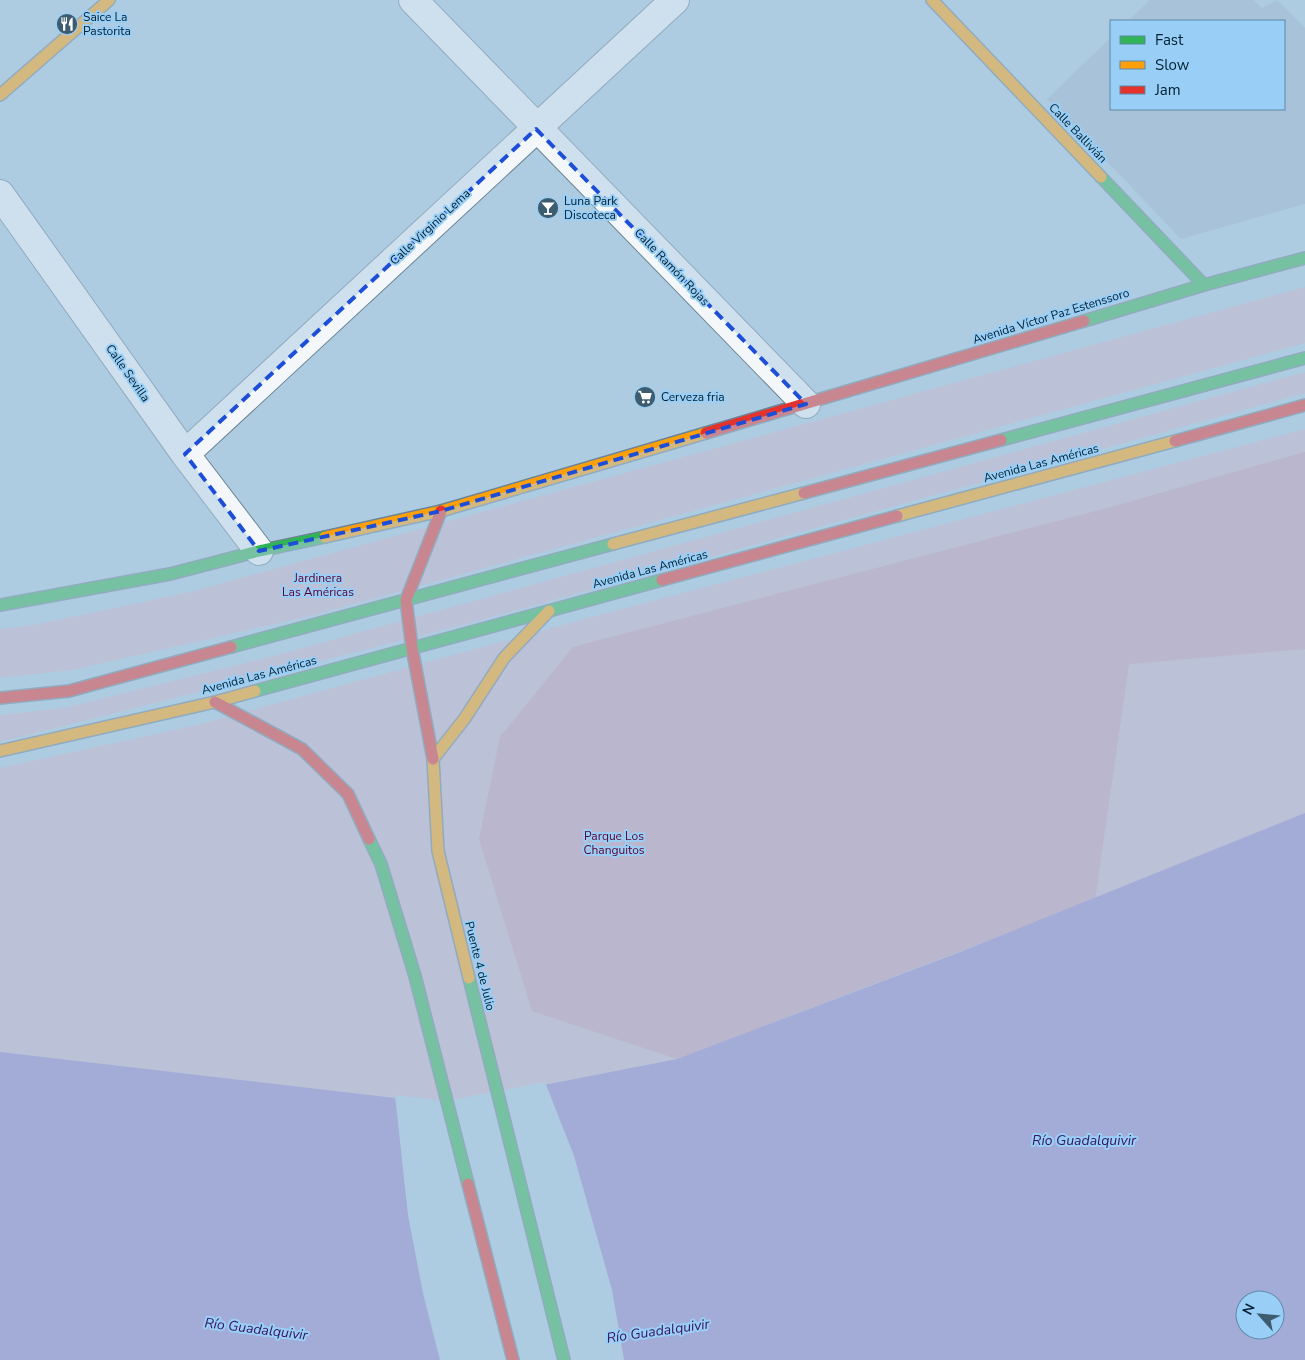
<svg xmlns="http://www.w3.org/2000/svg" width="1305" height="1360" viewBox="0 0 1305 1360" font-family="'Nunito Sans',sans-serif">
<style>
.green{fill:#cab3c7}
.forest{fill:#c59bb7}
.water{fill:#9486c8;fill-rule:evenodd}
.pier{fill:#aecce1}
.building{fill:#9fb6cf}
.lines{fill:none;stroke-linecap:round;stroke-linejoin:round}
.street-casing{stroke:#6c8494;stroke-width:30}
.fast-casing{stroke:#6c8494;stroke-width:14}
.slow-casing{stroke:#6c8494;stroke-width:14}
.jam-casing{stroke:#6c8494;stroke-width:14}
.street{stroke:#f3f7fa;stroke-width:28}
.fast{stroke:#30b455;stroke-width:11}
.slow{stroke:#ff9f0a;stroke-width:11}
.jam{stroke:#e5322d;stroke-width:11}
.marked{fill:none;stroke:#1d4ed8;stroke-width:4;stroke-dasharray:10 6;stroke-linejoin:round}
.labels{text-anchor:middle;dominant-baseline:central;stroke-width:4;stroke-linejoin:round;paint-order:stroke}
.poi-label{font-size:12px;fill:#021f31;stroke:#99cff6;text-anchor:start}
.street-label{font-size:12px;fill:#021f31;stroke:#99cff6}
.park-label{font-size:12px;fill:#5e002e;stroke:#99cff6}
.water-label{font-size:14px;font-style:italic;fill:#381260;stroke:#99cff6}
</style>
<rect width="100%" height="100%" fill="#aecce1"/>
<path class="green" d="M1305 287V343L306 617 72 670 0 678V629L34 625 190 592Z
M1305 372V393L466 624 0 742V715L64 708 281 654Z
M1305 429V814L1095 900 677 1059 446 1104 0 1052V768L197 725 588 618Z"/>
<path class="forest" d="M1305 452V649L1129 664 1095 900 677 1059 532 1011 479 839 500 737 573 647 1111 507Z"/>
<path class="water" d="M1305 813V1360H0V1052L446 1104 677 1059 960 952ZM1245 1300H1275V1330H1245Z"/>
<path class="pier" d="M545 1082 574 1156 612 1290 624 1360H440L423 1293 408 1215 395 1095 445 1101Z"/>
<path class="building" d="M1150 0H1254L1262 8 1277 0 1305 28V204L1181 239 1047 99 1111 37V109H1284V21H1128Z"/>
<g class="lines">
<g class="street-casing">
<path id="street" d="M413 0 806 404
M0 194 185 454 259 551
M185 454 675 0"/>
</g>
<g class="fast-casing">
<path id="fast" d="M1101 177 1204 285
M1084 321 1204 285 1305 258
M1001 440 1305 358
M0 605 170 574 259 551 325 537
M231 647 613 544
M255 691 662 580
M369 839 381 864 415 976 468 1184
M469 978 564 1360"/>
</g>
<g class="slow-casing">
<path id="slow" d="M932 0 1101 177
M0 95 109 0
M897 516 1175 441
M325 537 441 511 706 433
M613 544 804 493
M0 751 215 702 255 691
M469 978 438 851 433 759 465 718 504 658 549 611"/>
</g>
<g class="jam-casing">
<path id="jam" d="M706 433 1084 321
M1175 441 1305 405
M804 493 1001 440
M662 580 897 516
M0 698 69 691 231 647
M215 702 302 749 348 794 369 839
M433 759 412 648 406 600 441 511
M468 1184 513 1360"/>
</g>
<use href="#street" class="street"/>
<use href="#fast" class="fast"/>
<use href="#slow" class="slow"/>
<use href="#jam" class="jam"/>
</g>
<path d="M0 0H1305V1360H0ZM536 129 806 404 441 511 259 551 185 454Z" fill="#aecce1" fill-opacity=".55" fill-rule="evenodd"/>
<path class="marked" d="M536 129 806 404 441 511 259 551 185 454Z"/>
<defs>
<g id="restaurant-disc" transform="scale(1.125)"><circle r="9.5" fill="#3e5c6f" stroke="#99cff6"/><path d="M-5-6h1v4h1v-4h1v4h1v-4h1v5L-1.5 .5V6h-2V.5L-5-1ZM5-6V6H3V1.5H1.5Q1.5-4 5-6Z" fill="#fff"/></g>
<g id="bar-disc" transform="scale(1.125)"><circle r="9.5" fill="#3e5c6f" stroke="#99cff6"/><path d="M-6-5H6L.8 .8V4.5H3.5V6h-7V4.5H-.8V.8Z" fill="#fff"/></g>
<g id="supermarket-disc" transform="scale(1.125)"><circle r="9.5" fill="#3e5c6f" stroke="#99cff6"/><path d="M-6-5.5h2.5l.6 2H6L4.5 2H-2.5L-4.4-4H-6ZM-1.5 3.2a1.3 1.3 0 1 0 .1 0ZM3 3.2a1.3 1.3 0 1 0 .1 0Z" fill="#fff"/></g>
</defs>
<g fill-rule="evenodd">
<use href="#restaurant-disc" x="67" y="24"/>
<use href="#bar-disc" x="548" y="208"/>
<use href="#supermarket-disc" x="645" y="397"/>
</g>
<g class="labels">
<g class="poi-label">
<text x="83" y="17">Saice La<tspan x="83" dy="14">Pastorita</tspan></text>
<text x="564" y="201">Luna Park<tspan x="564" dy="14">Discoteca</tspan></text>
<text x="661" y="397">Cerveza fria</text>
</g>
<g class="street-label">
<text transform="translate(1078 133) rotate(46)">Calle Ballivián</text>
<text transform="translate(430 227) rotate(-43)">Calle Virginio Lema</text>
<text transform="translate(672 267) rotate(46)">Calle Ramón Rojas</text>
<text transform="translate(1051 316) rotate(-17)">Avenida Víctor Paz Estenssoro</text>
<text transform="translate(128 373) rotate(55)">Calle Sevilla</text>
<text transform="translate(1041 463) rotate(-15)">Avenida Las Américas</text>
<text transform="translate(650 569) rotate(-15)">Avenida Las Américas</text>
<text transform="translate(259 675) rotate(-15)">Avenida Las Américas</text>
<text transform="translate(480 966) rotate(76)">Puente 4 de Julio</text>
</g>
<g class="park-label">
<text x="318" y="578">Jardinera<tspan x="318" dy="14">Las Américas</tspan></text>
<text x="614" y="836">Parque Los<tspan x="614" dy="14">Changuitos</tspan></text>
</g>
<g class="water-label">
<text x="1084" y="1140">Río Guadalquivir</text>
<text transform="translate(256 1329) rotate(7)">Río Guadalquivir</text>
<text transform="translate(658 1331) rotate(-8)">Río Guadalquivir</text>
</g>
</g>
<rect x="1110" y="20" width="175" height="90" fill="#99cff6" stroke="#5d89a7"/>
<rect x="1120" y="36" width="25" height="8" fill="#30b455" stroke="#5d89a7"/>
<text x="1155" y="45" font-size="15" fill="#021f31">Fast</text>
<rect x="1120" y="61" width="25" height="8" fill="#ff9f0a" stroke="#5d89a7"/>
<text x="1155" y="70" font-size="15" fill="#021f31">Slow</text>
<rect x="1120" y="86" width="25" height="8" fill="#e5322d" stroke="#5d89a7"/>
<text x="1155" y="95" font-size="15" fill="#021f31">Jam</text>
<g transform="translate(1260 1315) rotate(297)"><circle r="24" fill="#99cff6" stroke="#5d89a7"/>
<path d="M0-4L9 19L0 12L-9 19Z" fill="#3e5c6f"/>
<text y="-8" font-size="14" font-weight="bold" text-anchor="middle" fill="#021f31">N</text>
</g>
</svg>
